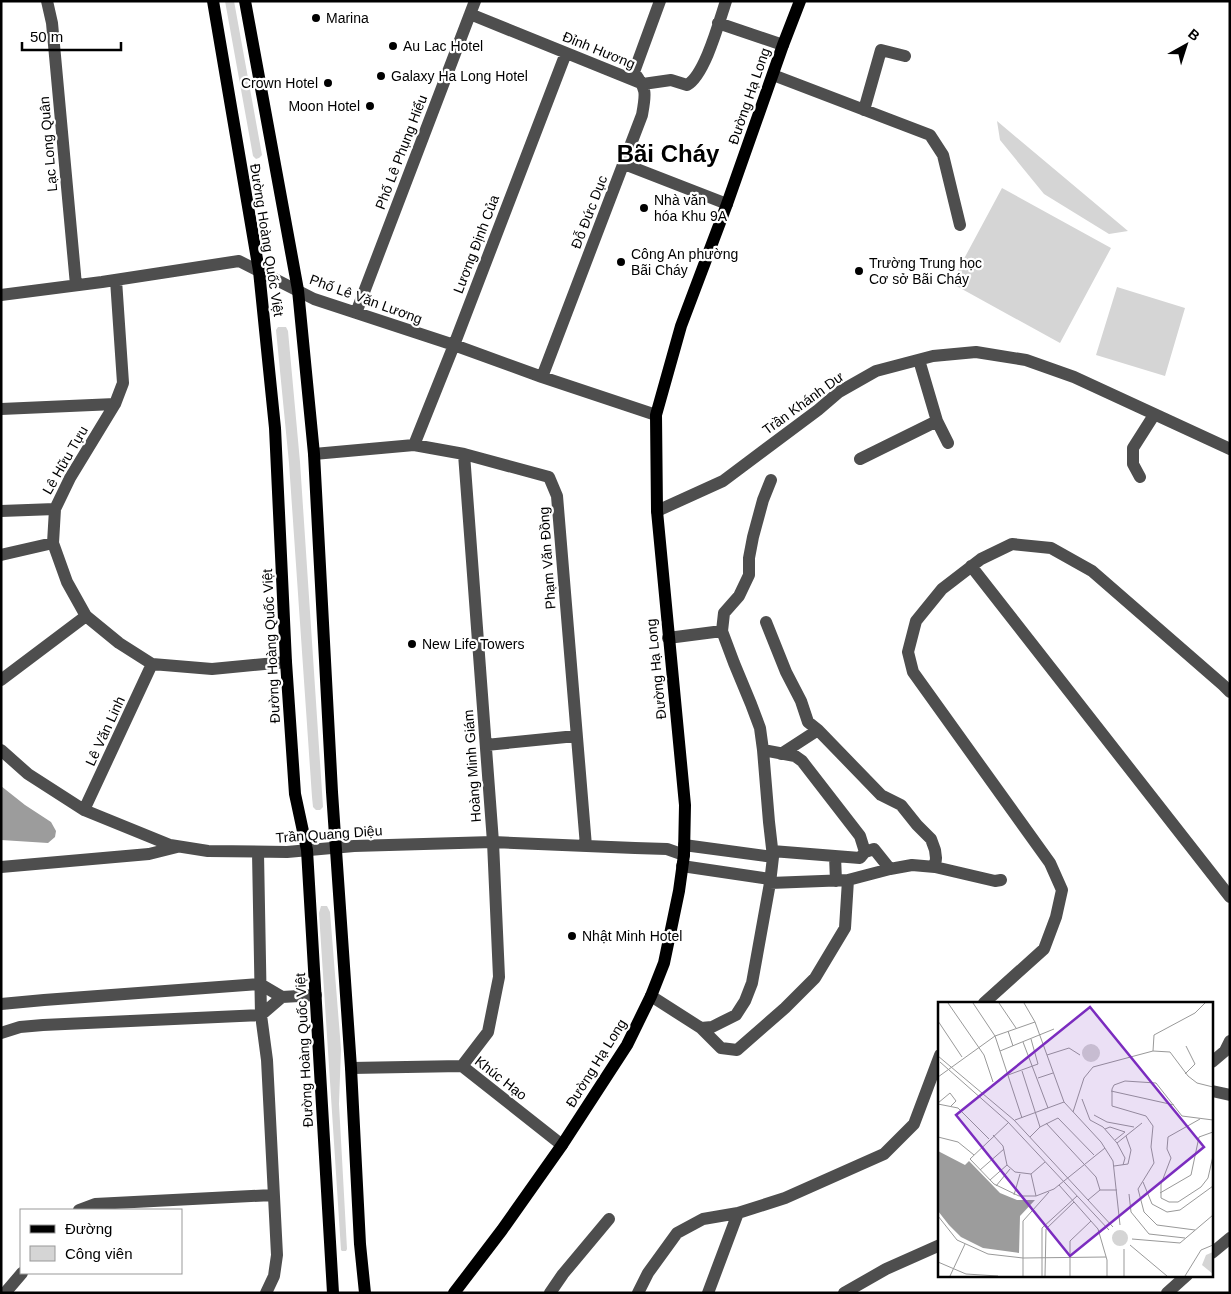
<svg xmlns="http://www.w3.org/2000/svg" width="1231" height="1294" viewBox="0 0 1231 1294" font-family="Arial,sans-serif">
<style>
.green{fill:#d5d5d5}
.water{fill:#9c9c9c}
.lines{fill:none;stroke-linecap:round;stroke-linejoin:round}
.minor{stroke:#4e4e4e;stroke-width:12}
.major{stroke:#000;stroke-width:12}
.poi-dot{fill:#000;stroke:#fff;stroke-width:2}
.labels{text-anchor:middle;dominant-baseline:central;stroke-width:4.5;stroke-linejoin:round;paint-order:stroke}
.poi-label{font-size:14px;fill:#000;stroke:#fff;text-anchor:start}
.street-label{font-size:14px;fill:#000;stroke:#fff}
.town-label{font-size:24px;font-weight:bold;fill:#000;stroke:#fff}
.inset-road{fill:none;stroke:#999;stroke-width:1}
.view{fill:#7b2cbf;fill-opacity:0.15;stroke:#7b2cbf;stroke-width:2.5}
.inset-edge{fill:none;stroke:#000;stroke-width:2.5}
</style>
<rect width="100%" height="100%" fill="#fff"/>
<path class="green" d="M225 1H234L262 155 259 158 256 159 253 156Z
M997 121 1128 231 1109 234 1044 194 1000 140Z
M1002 188 1111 248 1060 343 951 283Z
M1117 287 1185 308 1165 376 1096 355Z
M278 327H286L288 331 300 462 323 807 320 810H316L313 807 312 797 289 463 276 330Z
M321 906H327L330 912 341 1049 339 1104 347 1249 346 1251H342L341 1250 319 913Z"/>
<path class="water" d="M1 786 25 805 51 822 56 831 55 837 48 843 1 840Z"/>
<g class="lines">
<path class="minor" d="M47 1 52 23 76 285
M470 14 643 84 671 80 687 85C705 75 719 22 726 1
M718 23 783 45
M773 75 930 135 943 155 960 225
M864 110 881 50 905 56
M624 164 727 204
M116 280 123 383 115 404 70 478 55 509 53 543 67 582 86 616 119 643 152 664 212 669 286 662
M1 295 102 282 239 261 314 299 454 345 542 377 656 415
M356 313 475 1
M919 360 937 421 948 443
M542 377 642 115C646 93 647 90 634 72L660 1
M1 409 115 404
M414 445 454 345 566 53
M314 454 414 445 464 454 549 477 557 496 586 846
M860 459 937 421
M1140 477 1133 464V448L1154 415
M1 511 55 509
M657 511 723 481 818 410 839 392 876 371 933 356 976 352 1026 360 1074 377 1230 449
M1 555 53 543
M971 566 1230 897
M766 622 786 672 801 701 808 722 818 730 881 795 901 805 917 825 931 839 935 850 936 858 935 867
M668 638 722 631
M1 680 86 616
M486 745 576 736
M1 750 28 774 84 810 170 845 208 851 287 852 354 846 493 842 635 848 667 849 684 855
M763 750 795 756 802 761 860 836 865 852 860 858 772 851
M781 754 818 730
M84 810 152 664
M684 845 773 857
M865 852 874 849 890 869
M258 853 261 1015 267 1060 277 1255 274 1276 266 1293
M835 856 836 881
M682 866 770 879
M1 867 149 854 177 847
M770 883 848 880 890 869 912 865 935 867 995 881 1001 880
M651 996 701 1028 721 1048 737 1050 785 1008 815 978 845 928 848 880
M984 1003 1044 949 1056 917 1062 890 1050 863 913 672 908 652 916 621 942 589 981 559 1012 544 1051 548 1092 571 1223 685 1230 692
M1 1004 44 1000 260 984 282 997 316 995
M701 1028 712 1027 736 1015 745 1001 752 983 770 883 773 857 769 822 763 750 760 728 751 704 734 663 722 631 724 613 739 596 749 575V558L753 537 763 500 771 480
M1 1033 20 1027 43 1025 261 1015 282 997
M1212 1062 1225 1051 1230 1041
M462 1066 488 1032 499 977 493 842 464 454
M351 1068 462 1066 562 1145
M1212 1091 1230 1095
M79 1210 95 1204 273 1195
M1212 1253 1230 1238
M5 1293 22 1273
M550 1293 563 1274 609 1219
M638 1293 648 1273 677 1233 703 1219 738 1213 785 1198 884 1154 914 1124 940 1055
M708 1293 738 1213
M844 1293 886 1269 940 1245
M1167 1293 1187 1275"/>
<path class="major" d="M213 1 259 271 275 428 286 662 295 794 307 850 333 1293
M245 1 298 290 314 454 332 792 351 1068 360 1244 365 1293
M454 1293 502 1230 562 1145 627 1045 651 996 664 963 679 891 684 855 685 805 657 511 656 415 681 326 727 204 783 45 800 1"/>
</g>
<g class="poi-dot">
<circle cx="316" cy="18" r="5"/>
<circle cx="393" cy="46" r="5"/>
<circle cx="381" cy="76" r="5"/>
<circle cx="328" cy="83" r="5"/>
<circle cx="370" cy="106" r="5"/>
<circle cx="644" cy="208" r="5"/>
<circle cx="621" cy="262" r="5"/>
<circle cx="859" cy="271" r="5"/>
<circle cx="412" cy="644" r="5"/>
<circle cx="572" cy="936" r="5"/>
</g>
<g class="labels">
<g class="poi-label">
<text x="326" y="18">Marina</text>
<text x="403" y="46">Au Lac Hotel</text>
<text x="391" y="76">Galaxy Ha Long Hotel</text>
<text x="318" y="83" text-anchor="end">Crown Hotel</text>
<text x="360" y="106" text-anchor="end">Moon Hotel</text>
<text x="654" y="200">Nhà văn<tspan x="654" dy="16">hóa Khu 9A</tspan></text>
<text x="631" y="254">Công An phường<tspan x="631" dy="16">Bãi Cháy</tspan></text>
<text x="869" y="263">Trường Trung học<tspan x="869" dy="16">Cơ sở Bãi Cháy</tspan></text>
<text x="422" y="644">New Life Towers</text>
<text x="582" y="936">Nhật Minh Hotel</text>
</g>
<g class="street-label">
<text transform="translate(599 50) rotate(22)">Đỉnh Hương</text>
<text transform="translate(749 96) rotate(-71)">Đường Hạ Long</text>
<text transform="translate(48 144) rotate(-95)">Lạc Long Quân</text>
<text transform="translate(401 152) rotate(-69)">Phố Lê Phụng Hiểu</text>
<text transform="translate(589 212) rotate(-69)">Đỗ Đức Dục</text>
<text transform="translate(267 240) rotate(81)">Đường Hoàng Quốc Việt</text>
<text transform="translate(476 244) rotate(-69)">Lương Định Của</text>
<text transform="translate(366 299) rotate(20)">Phố Lê Văn Lương</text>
<text transform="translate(803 403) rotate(-36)">Trần Khánh Dư</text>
<text transform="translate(65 460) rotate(-60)">Lê Hữu Tựu</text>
<text transform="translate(547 558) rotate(-94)">Phạm Văn Đồng</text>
<text transform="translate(271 646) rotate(-93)">Đường Hoàng Quốc Việt</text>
<text transform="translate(656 669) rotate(-96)">Đường Hạ Long</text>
<text transform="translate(105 731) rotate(-65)">Lê Văn Linh</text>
<text transform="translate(472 766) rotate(-94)">Hoàng Minh Giám</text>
<text transform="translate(329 834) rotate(-4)">Trần Quang Diệu</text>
<text transform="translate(304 1050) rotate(-93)">Đường Hoàng Quốc Việt</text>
<text transform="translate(596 1063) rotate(-58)">Đường Hạ Long</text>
<text transform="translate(501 1078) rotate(38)">Khúc Hạo</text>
</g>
<g class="town-label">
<text x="668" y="153">Bãi Cháy</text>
</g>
</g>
<g transform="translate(938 1002)">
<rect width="275" height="275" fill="#fff"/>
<path d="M144 51a9 9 0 1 1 18 0a9 9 0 1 1-18 0ZM174 236a8 8 0 1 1 16 0a8 8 0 1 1-16 0ZM275 250V272L264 263 268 253Z" fill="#d5d5d5"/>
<path d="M0 149 27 163 31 159 62 191 79 198H97L82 214 81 251 45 246 23 235 11 223 0 209Z" fill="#9c9c9c"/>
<path class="inset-road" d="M10 1 46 53 55 80M35 1 57 34 84 116M61 1 78 26M86 1 97 20 126 100 163 140 175 159 182 223M0 19 24 55M70 29 75 44M85 40 110 106M62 49 116 27M215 49 216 33 257 11 267 1M109 53 131 46 142 53M0 54 76 118 175 225M2 60 70 120 171 228M84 69 102 125M247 72 257 62 248 44M70 73 100 62 93 37M0 75 57 34 97 20M100 76 115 71M173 89 236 103M144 97 152 118 165 125 179 141 187 156 185 163M0 101 12 91 18 99 13 104M0 102 20 106 51 137M135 110 146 76 155 65 215 49 232 50 250 74 259 81 275 85M156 113 169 120 196 125M262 117 230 135 229 147 233 156 223 182V196L231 200H240L263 185 270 176 275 154M77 118 126 100M71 120 32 157 56 182 81 194H98L116 187 167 146M108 121 158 175 162 188M167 127 172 125 187 130 177 138M55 133 65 144 69 163 77 170 93 172 107 160M0 135 20 140 36 153M92 135 102 125 120 116 156 153M179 141 204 121M176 164 190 162 193 148 188 134M42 168 66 147M93 172 98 194M52 178 69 163M205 180 214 202 229 210 242 208 275 184M121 183 160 227 169 258V274M58 184 72 167M222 191 253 173 261 135 275 130M191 192 193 210 211 232 247 236M76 193 82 172M150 198 162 188H179M0 214 19 238 50 252 85 256 168 255M257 228 219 223 206 210 200 187 216 161 213 145 215 124 208 114 174 104V87L176 83 187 79 218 81 244 114 275 118M194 237 242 241 275 213M192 243 229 274M186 247V274M0 260 28 272 60 274M12 274 27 242M85 274V219L111 190M104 274V226L139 194M107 274 108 227 136 200M132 274V239L153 219M247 274 263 248 275 243"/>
<path class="view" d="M152 5 266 145 132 254 18 113Z"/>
<rect width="275" height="275" class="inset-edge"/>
</g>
<rect width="1231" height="1294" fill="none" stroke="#000000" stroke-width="5"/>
<rect x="20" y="1209" width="162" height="65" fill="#ffffff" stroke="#999999"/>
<rect x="30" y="1225" width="25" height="8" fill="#000000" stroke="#999999"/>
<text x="65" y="1234" font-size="15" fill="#000000">Đường</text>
<rect x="30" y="1246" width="25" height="15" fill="#d5d5d5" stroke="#999999"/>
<text x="65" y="1259" font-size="15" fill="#000000">Công viên</text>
<g transform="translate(1186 45) rotate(39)" stroke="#ffffff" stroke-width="4" paint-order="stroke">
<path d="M0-4L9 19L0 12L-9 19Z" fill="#000000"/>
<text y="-8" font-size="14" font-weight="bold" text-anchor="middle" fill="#000000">B</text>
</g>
<path d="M22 42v8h99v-8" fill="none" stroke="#000000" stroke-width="2.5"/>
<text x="30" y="42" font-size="15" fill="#000000" stroke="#ffffff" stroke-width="4" paint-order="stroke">50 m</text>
</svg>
